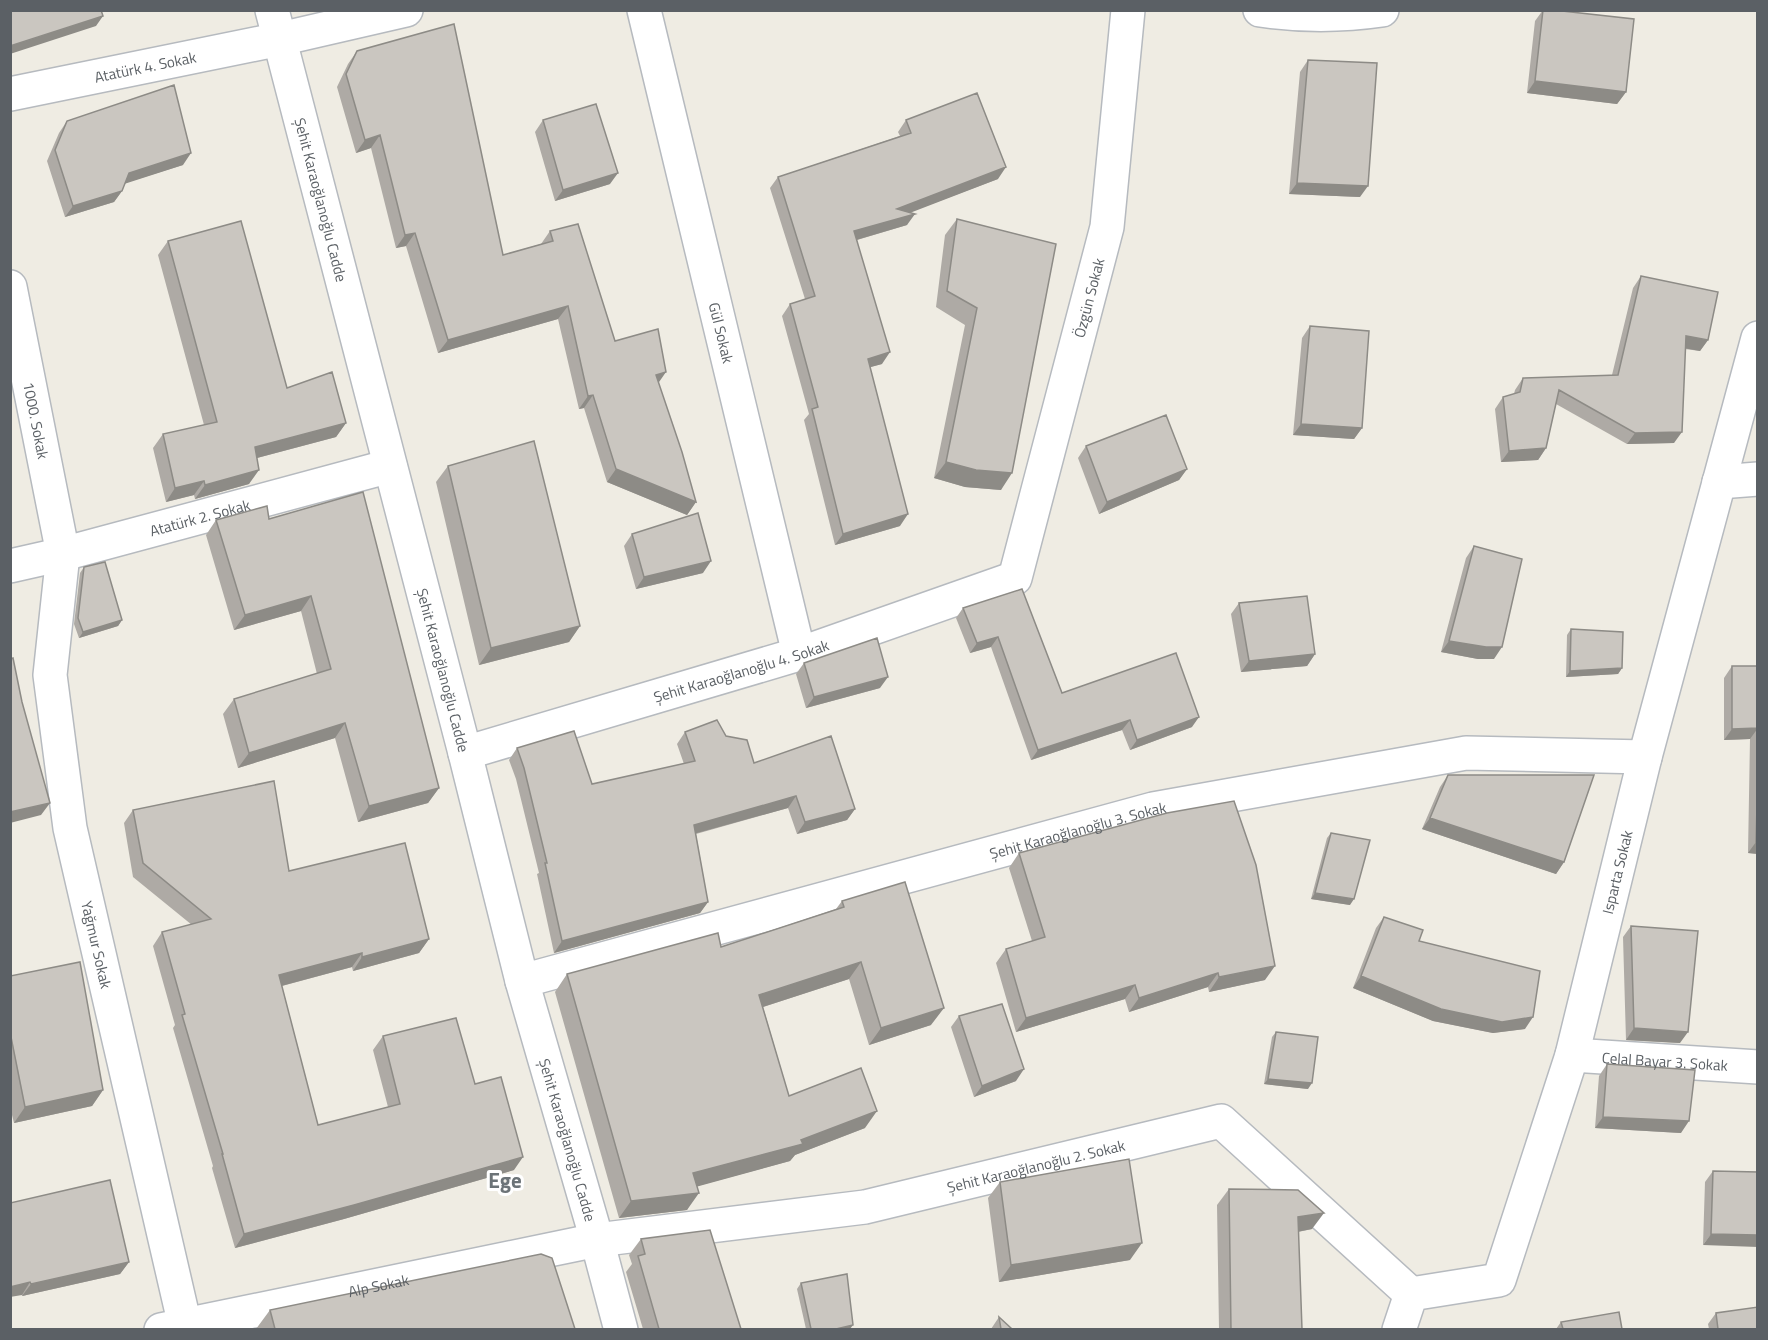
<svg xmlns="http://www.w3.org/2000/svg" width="1768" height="1340" viewBox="0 0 1768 1340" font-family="'Titillium Web',sans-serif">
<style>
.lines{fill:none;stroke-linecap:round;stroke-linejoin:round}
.minor-casing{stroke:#b6babf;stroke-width:36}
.minor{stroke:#fff;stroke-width:33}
.wall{fill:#aeaaa5}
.shaded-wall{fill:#8d8b86}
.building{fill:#cac6c0;stroke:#8d8b86;stroke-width:1.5}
.labels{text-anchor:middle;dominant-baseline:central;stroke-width:6;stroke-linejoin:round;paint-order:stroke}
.street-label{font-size:15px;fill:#5b6065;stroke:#fff}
.district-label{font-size:21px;font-weight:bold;fill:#6c7377;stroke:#fff}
</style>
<rect width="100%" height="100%" fill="#efece3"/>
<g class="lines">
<g class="minor-casing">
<g id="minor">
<path id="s1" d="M272 10 465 753 522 981 597 1240 621 1330"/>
<path id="s2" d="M644 10 799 654"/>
<path d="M1260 10C1301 16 1341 16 1382 10"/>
<path id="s3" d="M10 94 280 39 406 10"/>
<path id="s4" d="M10 287 63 554 50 675 70 828 186 1330"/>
<path d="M1719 482 1758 479"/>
<path id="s5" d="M10 566 63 554 390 466"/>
<path id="s6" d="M465 753 799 654 1015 578 1107 227 1128 10"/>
<path id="s7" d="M522 981 1153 809 1466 753 1645 757"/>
<path id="s8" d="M1572 1055 1758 1067"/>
<path id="s9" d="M161 1330 597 1240 865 1207 1221 1121 1411 1294"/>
<path id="s10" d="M1399 1330 1411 1294 1499 1280 1572 1055 1645 757 1758 338"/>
</g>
</g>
<use href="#minor" class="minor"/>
</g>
<path class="wall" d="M1543 10H1553L1626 92 1617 104 1527 93 1535 21Z
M357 51 503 255 541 244 550 231 615 341 658 383 696 502 687 515 607 482 584 408 579 409 558 319 438 353 406 246 396 248 371 148 356 153 337 87 348 64Z
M1308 60 1360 197 1289 194 1300 72Z
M543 120 610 184 555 201 535 132Z
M906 120 998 179 910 212 907 225 857 240 882 364 870 367 900 526 835 545 804 420 809 414 782 316 790 304 805 299 770 188 778 177 900 136 898 132Z
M67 121 183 165 125 183 122 191 114 202 65 217 47 161 59 133Z
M957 219 1056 244 1001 490 965 487 934 478 965 325 936 307 945 235Z
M168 241 287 388 346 423 336 437 257 458 249 484 195 499 194 495 166 502 153 448 163 434 204 425 158 255Z
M1641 276 1708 340 1700 351 1685 349 1674 443 1627 444 1556 404 1546 448 1538 460 1501 462 1495 409 1503 397 1514 394 1515 390 1523 378 1612 375 1633 288Z
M1310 326 1362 428 1354 439 1293 435 1302 338Z
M1086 446 1187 469 1179 480 1099 514 1078 458Z
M448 466 580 626 569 642 479 665 436 482Z
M269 519 439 788 428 803 358 822 335 738 238 768 223 714 234 699 317 674 301 611 234 630 206 535 216 520Z
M632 534 703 573 636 589 624 546Z
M1474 546 1494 659H1478L1441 652 1466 558Z
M84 567 122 620 118 626 79 638 74 624 80 573Z
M1022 589 1062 693 1192 727 1130 750 1122 730 1031 760 991 647 970 653 956 618 963 608Z
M1239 603 1315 654 1307 666 1241 672 1231 614Z
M1571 629 1622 668 1618 674 1566 677 1567 635Z
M804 663 880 688 806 708 796 674Z
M1732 666H1758V854L1748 853 1750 739 1724 740V678Z
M685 732 726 736 754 763 855 809 847 820 797 834 788 808 696 834 708 902 700 913 554 953 537 874 539 873 516 779 509 760 517 748 592 784 684 764 677 744Z
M1448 775 1564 862 1556 874 1422 829 1440 787Z
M133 810 289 871 429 939 419 953 353 971 352 967 282 986 318 1125 388 1107 373 1050 383 1036 475 1084 514 1170 344 1219 235 1248 212 1168 213 1166 173 1028 175 1025 153 946 162 932 192 925 133 877 124 823Z
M1331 833 1350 905 1311 899 1327 838Z
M1019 853 1265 980 1209 992 1208 987 1129 1012 1125 999 1016 1032 996 963 1006 949 1032 941 1009 868Z
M842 901 931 1025 869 1045 849 979 763 1007 789 1096 865 1128 795 1155 790 1161 697 1186 687 1210 619 1218 555 992 567 974 721 947 836 909Z
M1384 917 1525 1029 1493 1033 1433 1021 1353 988 1376 928Z
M1631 926 1680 1043 1626 1040 1623 937Z
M10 976 103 1090 92 1106 14 1123 10 1107Z
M959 1016 1016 1081 974 1097 951 1027Z
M1276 1032 1308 1089 1264 1084 1272 1037Z
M1607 1064 1681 1133 1595 1128 1599 1076Z
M1713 1171 1758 1172 1703 1245 1705 1182Z
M1000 1182 1130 1260 999 1282 988 1198Z
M1229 1189 1312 1229 1298 1232 1302 1329H1219L1217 1205Z
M10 1203 129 1262 120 1274 22 1296Z
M641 1239 741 1329H643L626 1272 632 1264 629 1255Z
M801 1283 850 1329H806L797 1289Z
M270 1310 575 1329H256Z
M1716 1313 1758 1329H1709L1708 1324Z
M999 1317 1012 1329H991Z
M1561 1322 1622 1329H1556Z"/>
<path class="shaded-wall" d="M103 16 96 26 10 54V46Z
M1535 81 1626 92 1617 104 1527 93Z
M380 135 371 148 356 153 365 140Z
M191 153 183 165 121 185 129 173Z
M1006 167 998 179 889 221 897 209Z
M618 173 610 184 555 201 563 190Z
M1297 183 1368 186 1360 197 1289 194Z
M122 191 114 202 65 217 73 206Z
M915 214 907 225 846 243 854 231Z
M415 233 406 246 396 248 405 235Z
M568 306 558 319 438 353 448 340Z
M1686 336 1708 340 1700 351 1678 347Z
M890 352 882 364 860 370 868 359Z
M666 372 657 385 656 375Z
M593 395 584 408 579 409 588 396Z
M346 423 336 437 245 461 255 447Z
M1301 424 1362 428 1354 439 1293 435Z
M1682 432 1674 443 1627 444 1635 433Z
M1546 448 1538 460 1501 462 1509 451Z
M946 462 1012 473 1001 490 965 487 934 478Z
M616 469 696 502 687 515 607 482Z
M1187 469 1179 480 1099 514 1107 502Z
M259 470 249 484 195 499 205 485Z
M204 481 194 495 166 502 175 488Z
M908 514 900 526 835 545 843 534Z
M711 561 703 573 636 589 644 577Z
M311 596 301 611 234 630 245 615Z
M122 620 118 626 79 638 83 632Z
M580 626 569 642 479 665 491 648Z
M998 637 991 647 970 653 977 643Z
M1449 641 1502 647 1494 659H1478L1441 652Z
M1315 654 1307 666 1241 672 1249 661Z
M1622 668 1618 674 1566 677 1570 671Z
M888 677 880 688 806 708 814 697Z
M1199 717 1192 727 1130 750 1137 740Z
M1130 720 1122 730 1031 760 1038 750Z
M345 723 335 738 238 768 249 753Z
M1758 728 1750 739 1724 740 1732 729Z
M439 788 428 803 358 822 369 806Z
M796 796 788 808 686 836 694 825Z
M50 803 41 815 10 823V812Z
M855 809 847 820 797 834 805 822Z
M1430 818 1564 862 1556 874 1422 829Z
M1756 842H1758V854L1748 853Z
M1315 893 1354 899 1350 905 1311 899Z
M708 902 700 913 554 953 562 941Z
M429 939 419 953 353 971 362 957Z
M362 953 352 967 270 989 279 975Z
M861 962 849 979 747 1012 759 995Z
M1275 966 1265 980 1209 992 1219 977Z
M1218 973 1208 987 1129 1012 1139 998Z
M1361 976 1533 1017 1525 1029 1493 1033 1433 1021 1353 988Z
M1135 985 1125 999 1016 1032 1026 1018Z
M944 1008 931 1025 869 1045 881 1028Z
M1634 1028 1688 1032 1680 1043 1626 1040Z
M1024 1069 1016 1081 974 1097 982 1086Z
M1268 1079 1312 1083 1308 1089 1264 1084Z
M103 1090 92 1106 14 1123 25 1107Z
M877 1111 865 1128 795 1155 790 1161 681 1191 693 1173 801 1140Z
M1603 1117 1689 1121 1681 1133 1595 1128Z
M523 1157 514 1170 344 1219 235 1248 244 1234Z
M699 1193 687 1210 619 1218 631 1201Z
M1324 1213 1312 1229 1286 1234 1298 1217Z
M1711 1234 1758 1235V1247L1703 1245Z
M1142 1243 1130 1260 999 1282 1011 1265Z
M129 1262 120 1274 22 1296 31 1284Z
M30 1282 22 1295 10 1297V1287Z
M853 1325 850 1329H836Z"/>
<path class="building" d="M10 10H101L103 16 10 46Z
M1543 10H1553L1634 19 1626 92 1535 81Z
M454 24 503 255 553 241 550 231 578 224 615 341 658 329 666 372 656 375 682 452 696 502 616 469 593 395 588 396 568 306 448 340 415 233 405 235 380 135 365 140 346 74 357 51Z
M1308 60 1377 63 1368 186 1297 183Z
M174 85 191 153 129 173 122 191 73 206 55 150 67 121Z
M977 93 1006 167 897 209 915 214 854 231 890 352 868 359 908 514 843 534 812 409 818 407 790 304 815 296 778 177 911 133 906 120Z
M596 104 618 173 563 190 543 120Z
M957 219 1056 244 1012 473 976 470 946 462 977 308 947 291Z
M241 221 287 388 332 372 346 423 255 447 259 470 205 485 204 481 175 488 163 434 217 422 168 241Z
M1641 276 1718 292 1708 340 1686 336 1682 432 1635 433 1559 390 1546 448 1509 451 1503 397 1520 392 1523 378 1618 375Z
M1310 326 1369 331 1362 428 1301 424Z
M1166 415 1187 469 1107 502 1086 446Z
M534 441 580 626 491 648 448 466Z
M363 492 439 788 369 806 345 723 249 753 234 699 331 669 311 596 245 615 216 520 267 506 269 519Z
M698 513 711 561 644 577 632 534Z
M1474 546 1522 559 1502 647H1486L1449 641Z
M105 562 122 620 83 632 78 618 84 567Z
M1022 589 1062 693 1176 653 1199 717 1137 740 1130 720 1038 750 998 637 977 643 963 608Z
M1307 596 1315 654 1249 661 1239 603Z
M1571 629 1623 632 1622 668 1570 671Z
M877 638 888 677 814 697 804 663Z
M13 658 22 702 50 803 10 812V659Z
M1732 666H1758V728L1732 729Z
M717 720 726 736 747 740 754 763 831 736 855 809 805 822 796 796 694 825 708 902 562 941 545 863H547L524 768 517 748 574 731 592 784 695 761 685 732Z
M1758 769V842H1756Z
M1448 775H1594L1564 862 1430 818Z
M274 781 289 871 405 843 429 939 362 957V953L279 975 318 1125 400 1104 383 1036 456 1018 475 1084 501 1077 523 1157 354 1205 244 1234 222 1154H223L182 1015 185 1014 162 932 211 919 143 863 133 810Z
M1234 801 1256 865 1275 966 1219 977 1218 973 1139 998 1135 985 1026 1018 1006 949 1045 937 1019 853 1167 813Z
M1331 833 1370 840 1354 899 1315 893Z
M905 882 944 1008 881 1028 861 962 759 995 789 1096 861 1068 877 1111 801 1140 803 1144 693 1173 699 1193 631 1201 567 974 718 933 721 947 844 907 842 901Z
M1384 917 1423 930 1419 941 1540 971 1533 1017 1502 1022 1441 1009 1361 976Z
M1631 926 1698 931 1688 1032 1634 1028Z
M80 962 103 1090 25 1107 10 1032V976Z
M1002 1004 1024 1069 982 1086 959 1016Z
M1276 1032 1318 1037 1312 1083 1268 1079Z
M1607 1064 1695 1070 1689 1121 1603 1117Z
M1129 1159 1142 1243 1011 1265 1000 1182Z
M1713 1171 1758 1172V1235L1711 1234Z
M110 1180 129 1262 31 1284 30 1282 10 1287V1203Z
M1229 1189 1298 1190 1324 1213 1298 1217 1302 1329H1231Z
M710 1230 741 1329H659L638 1256 645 1254 641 1239Z
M541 1254 552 1258 575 1329H275L270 1310Z
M847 1274 853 1325 836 1329H811L801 1283Z
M1758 1307V1329H1718L1716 1313Z
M1619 1312 1622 1329H1563L1561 1322Z
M999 1317 1012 1329H1001Z"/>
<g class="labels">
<g class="street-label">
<text stroke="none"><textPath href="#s3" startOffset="138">Atatürk 4. Sokak</textPath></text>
<text stroke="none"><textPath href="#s1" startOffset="196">Şehit Karaoğlanoğlu Cadde</textPath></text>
<text stroke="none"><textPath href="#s6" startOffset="867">Özgün Sokak</textPath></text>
<text stroke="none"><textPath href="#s2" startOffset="332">Gül Sokak</textPath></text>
<text stroke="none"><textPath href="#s4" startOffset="136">1000. Sokak</textPath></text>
<text stroke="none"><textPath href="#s5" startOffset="196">Atatürk 2. Sokak</textPath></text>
<text stroke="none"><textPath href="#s6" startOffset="288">Şehit Karaoğlanoğlu 4. Sokak</textPath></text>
<text stroke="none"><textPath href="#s1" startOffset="682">Şehit Karaoğlanoğlu Cadde</textPath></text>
<text stroke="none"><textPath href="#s7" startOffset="576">Şehit Karaoğlanoğlu 3. Sokak</textPath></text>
<text stroke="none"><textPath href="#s10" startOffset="552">Isparta Sokak</textPath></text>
<text stroke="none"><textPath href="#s4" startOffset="668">Yağmur Sokak</textPath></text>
<text stroke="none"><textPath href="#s8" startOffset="93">Celal Bayar 3. Sokak</textPath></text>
<text stroke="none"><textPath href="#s1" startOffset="1168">Şehit Karaoğlanoğlu Cadde</textPath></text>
<text stroke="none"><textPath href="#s9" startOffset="891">Şehit Karaoğlanoğlu 2. Sokak</textPath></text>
<text stroke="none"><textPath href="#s9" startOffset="222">Alp Sokak</textPath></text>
</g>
<g class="district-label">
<text x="505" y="1180">Ege</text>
</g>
</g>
<rect width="1768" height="1340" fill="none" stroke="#5b6065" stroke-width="24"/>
</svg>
